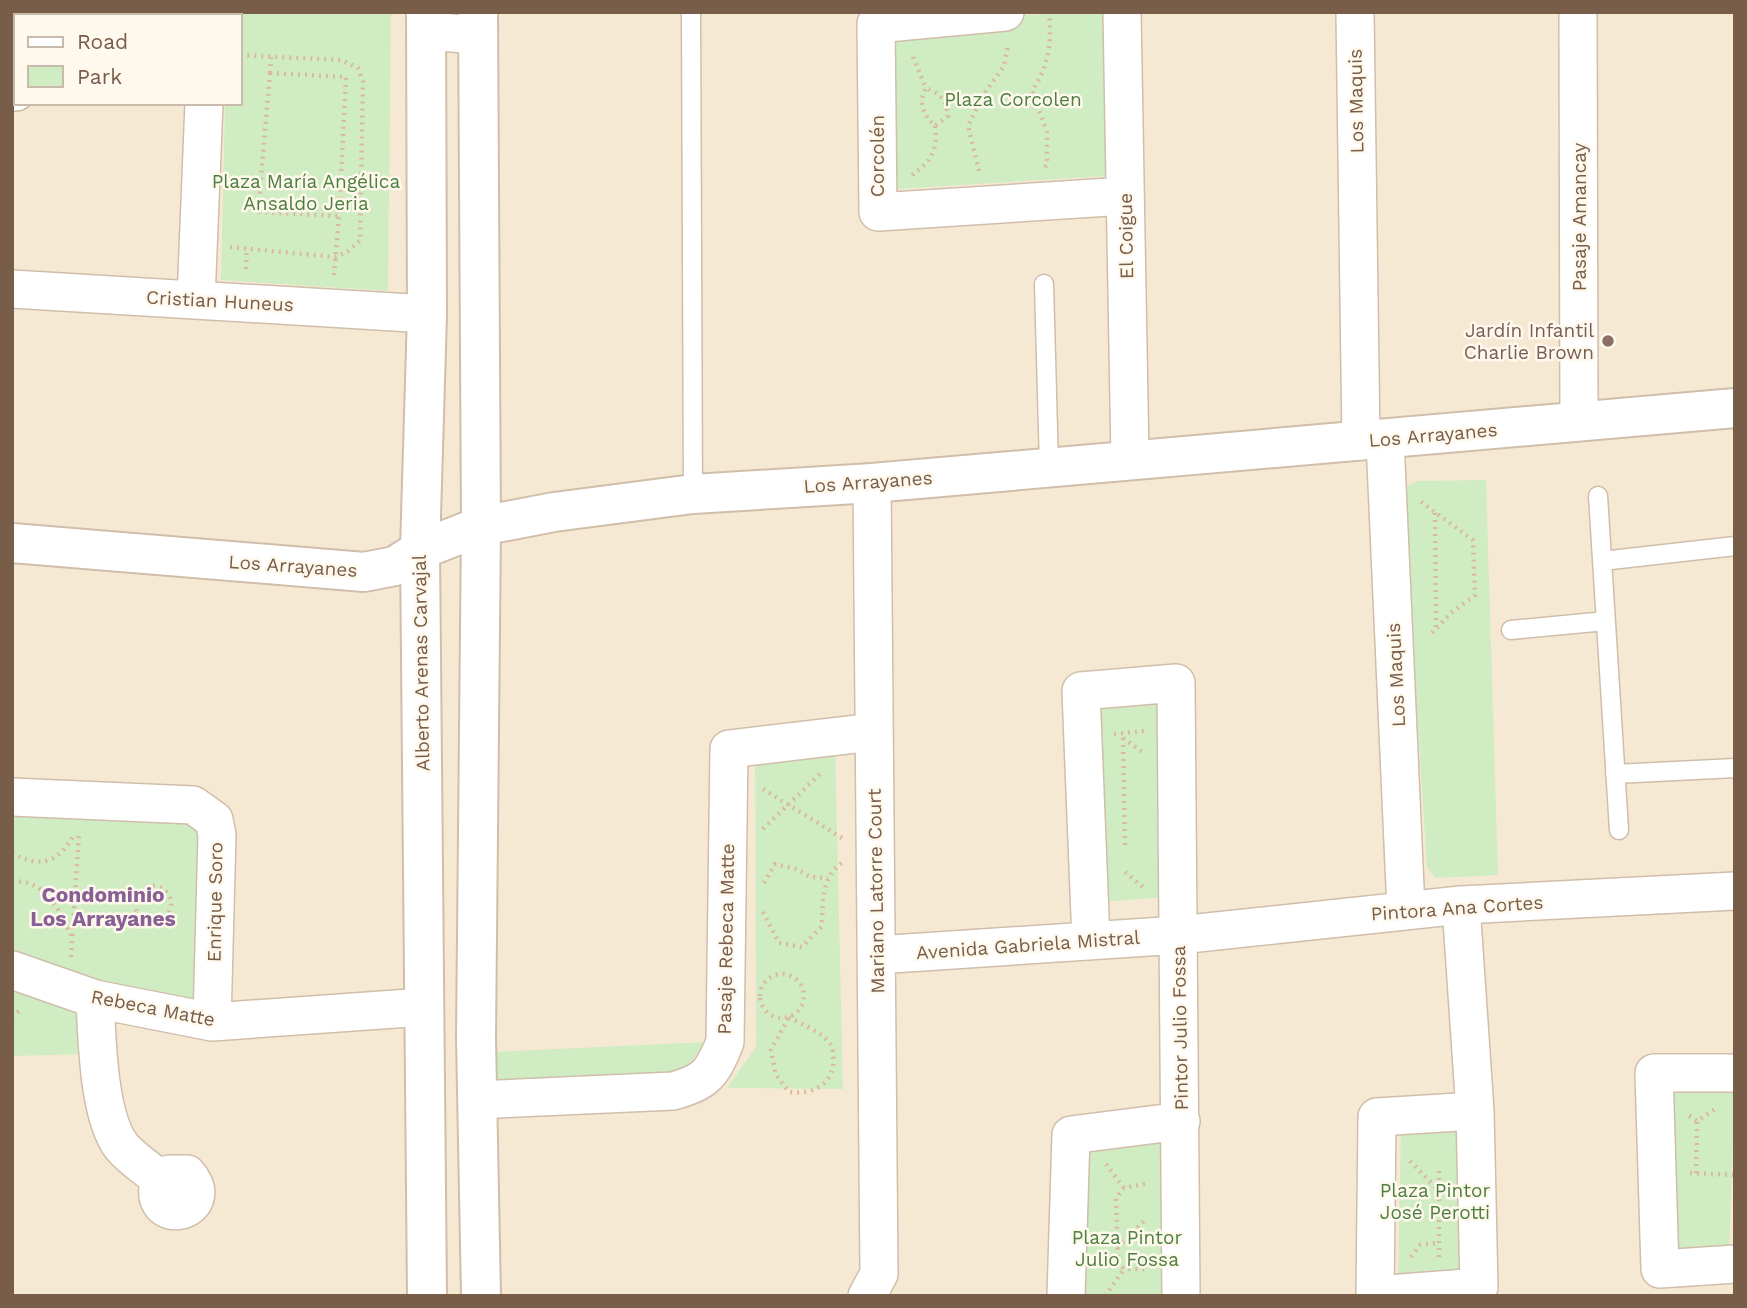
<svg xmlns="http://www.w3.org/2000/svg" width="1747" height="1308" viewBox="0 0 1747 1308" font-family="'Work Sans',sans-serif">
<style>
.residential{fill:#f6e9d3;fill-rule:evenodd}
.green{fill:#d0ecc3}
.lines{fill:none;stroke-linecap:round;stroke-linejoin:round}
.service-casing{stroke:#d0beab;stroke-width:21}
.minor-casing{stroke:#d0beab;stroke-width:40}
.tertiary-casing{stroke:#d0beab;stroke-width:42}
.path{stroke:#daba9e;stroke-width:4.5;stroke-dasharray:2 5;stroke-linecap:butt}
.service{stroke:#fff;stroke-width:18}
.minor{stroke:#fff;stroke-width:37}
.tertiary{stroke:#fff;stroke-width:38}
.education-dot{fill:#8d6e63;stroke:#fff9ed;stroke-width:2.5}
.labels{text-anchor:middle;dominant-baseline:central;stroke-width:5;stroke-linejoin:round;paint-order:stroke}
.park-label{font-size:19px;fill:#4d7f40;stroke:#fff9ed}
.street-label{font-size:19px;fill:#785d49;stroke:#fff9ed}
.education-label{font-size:19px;fill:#785e54;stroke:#fff9ed;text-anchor:end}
.neighbourhood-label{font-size:21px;font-weight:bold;fill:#886095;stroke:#fff9ed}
</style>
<rect width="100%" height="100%" fill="#fdf6e5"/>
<path class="residential" d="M12 12H1735V1296H12ZM16 16H240V103H16Z"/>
<path class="green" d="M228 12H391L388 291 221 280 225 103H240V16H228Z
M1081 12H1107L1105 176 897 189 895 23Z
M1486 480 1498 875 1436 878 1427 868 1403 488 1418 481Z
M1164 701 1167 897 1099 902 1095 704Z
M835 746 843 1089 727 1088 756 1047 755 757Z
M12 810 185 814 204 835 202 998C136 1000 75 976 12 956Z
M12 989 85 1017V1054L12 1056Z
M707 1042 681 1073 494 1085 493 1052Z
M1662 1084H1735L1729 1254 1667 1256Z
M1468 1120 1472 1278 1398 1285 1401 1123Z
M1168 1137 1165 1296H1081L1082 1145Z"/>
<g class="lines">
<g class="service-casing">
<path id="service" d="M691 12 693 494
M1044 284 1049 467
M1598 496 1619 830
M1602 561 1735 546
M1511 630 1606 621
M1615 774 1735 768"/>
</g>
<g class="minor-casing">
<path id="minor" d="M1005 12 876 24 878 212 1125 196
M1122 12 1130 459
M1355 12 1361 441
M1578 12 1579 421
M208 16V12
M427 31 478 35
M12 92H16
M12 289 427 314
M196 300 204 103
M1385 440 1406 910
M12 797 193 805 214 820 217 835 212 1022
M1461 905 1475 1111 1479 1287 1375 1295 1377 1117 1475 1111
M1091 941 1081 691 1176 683 1181 1296
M877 955 1179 935 1461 905 1735 891
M12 970 95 999 212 1022 424 1007
M95 999C97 1038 98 1117 122 1147 132 1159 148 1169 160 1179 144 1230 221 1213 187 1174H169L160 1179
M1735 1073H1654L1660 1269 1735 1264
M477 1100 673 1091C706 1082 712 1074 725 1042L729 749 873 732
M867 1296 879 1274 872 483
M1066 1296 1071 1135 1181 1121"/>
</g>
<g class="tertiary-casing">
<path id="tertiary" d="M426 12 427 314 420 550 427 1296
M478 12 481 526 476 1038 481 1296
M12 543 364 572 395 566 420 550 481 526 554 512 693 494 872 483 1735 408"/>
</g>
<path class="path" d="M913 57 926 88C918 104 923 114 935 126L948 116C946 100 941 94 926 88
M270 73 346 77 339 216 258 212Z
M270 73 271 57
M1045 167 1047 165V132L1032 91C1049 65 1052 43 1049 12
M979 171 968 126 983 95 1004 66 1008 45
M912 175C932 161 938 149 935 126
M233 185 260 186
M230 247 335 257 347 252 360 241 363 82 358 68 341 60 240 55
M246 269 247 248
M334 275 339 216
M1421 502 1473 540 1475 595 1451 613 1429 636
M1435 513 1436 628
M1114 734 1144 731
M1123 738 1125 847
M1123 738 1144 753
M763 789 842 838
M763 829 822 772
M12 853C42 870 60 861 75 833
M1125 872 1143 887
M12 882C45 878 61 912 72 937
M764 883 775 864 797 869 810 877 828 878
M135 904a18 18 0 1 1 36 0a18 18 0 1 1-36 0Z
M763 912 779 943 802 947 822 926C823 901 821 877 843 862
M71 957 79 833
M760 996a22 22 0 1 1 44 0a22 22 0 1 1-44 0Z
M12 1017 20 1010
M789 1017C802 1025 823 1032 831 1045 833 1048 833 1053 833 1056 836 1083 814 1095 789 1092L776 1075 771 1050Z
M1689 1116 1697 1121 1717 1108
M1410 1161 1438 1190
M1106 1164 1124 1188
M1690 1173 1735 1175
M1696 1173 1697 1121
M1145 1184 1124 1188 1116 1198 1118 1263 1124 1269H1147
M1117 1247 1145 1220
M1411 1257 1420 1245 1438 1243
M1439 1257V1168
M1105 1296 1124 1269"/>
<use href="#service" class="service"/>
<use href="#minor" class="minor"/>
<use href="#tertiary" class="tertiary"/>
</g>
<circle class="education-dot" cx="1608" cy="341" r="7"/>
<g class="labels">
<g class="park-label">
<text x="1013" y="99">Plaza Corcolen</text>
<text x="306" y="181">Plaza María Angélica<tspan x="306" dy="22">Ansaldo Jeria</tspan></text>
<text x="1435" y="1190">Plaza Pintor<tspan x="1435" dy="22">José Perotti</tspan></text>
<text x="1127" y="1237">Plaza Pintor<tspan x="1127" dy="22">Julio Fossa</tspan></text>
</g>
<g class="street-label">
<text transform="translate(1356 101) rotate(-91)">Los Maquis</text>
<text transform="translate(877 156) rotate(-90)">Corcolén</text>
<text transform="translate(1579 217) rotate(-90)">Pasaje Amancay</text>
<text transform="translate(1126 236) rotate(-91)">El Coigue</text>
<text transform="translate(220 301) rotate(3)">Cristian Huneus</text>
<text transform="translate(1433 435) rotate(-5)">Los Arrayanes</text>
<text transform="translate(868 482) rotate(-4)">Los Arrayanes</text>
<text transform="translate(293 566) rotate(4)">Los Arrayanes</text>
<text transform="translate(421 663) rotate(-91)">Alberto Arenas Carvajal</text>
<text transform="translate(1396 675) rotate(-93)">Los Maquis</text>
<text transform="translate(876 891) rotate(-91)">Mariano Latorre Court</text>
<text transform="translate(215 902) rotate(-89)">Enrique Soro</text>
<text transform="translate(1457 908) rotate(-4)">Pintora Ana Cortes</text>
<text transform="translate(726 939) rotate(-89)">Pasaje Rebeca Matte</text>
<text transform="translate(1028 945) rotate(-4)">Avenida Gabriela Mistral</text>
<text transform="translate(153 1008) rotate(11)">Rebeca Matte</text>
<text transform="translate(1180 1028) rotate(-91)">Pintor Julio Fossa</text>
</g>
<g class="education-label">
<text x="1594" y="330">Jardín Infantil<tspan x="1594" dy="22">Charlie Brown</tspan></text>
</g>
<g class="neighbourhood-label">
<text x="103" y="894">Condominio<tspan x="103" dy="24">Los Arrayanes</tspan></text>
</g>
</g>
<rect width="1747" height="1308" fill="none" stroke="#785d49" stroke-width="28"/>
<rect x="14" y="14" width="228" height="91" fill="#fff9ed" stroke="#c9bbab" stroke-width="2"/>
<rect x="28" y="37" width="35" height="10" fill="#ffffff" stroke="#c9bbab" stroke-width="2"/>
<text x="77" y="49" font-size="21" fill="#785d49">Road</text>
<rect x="28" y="66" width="35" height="21" fill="#d0ecc3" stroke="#c9bbab" stroke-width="2"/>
<text x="77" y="84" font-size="21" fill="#785d49">Park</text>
</svg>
